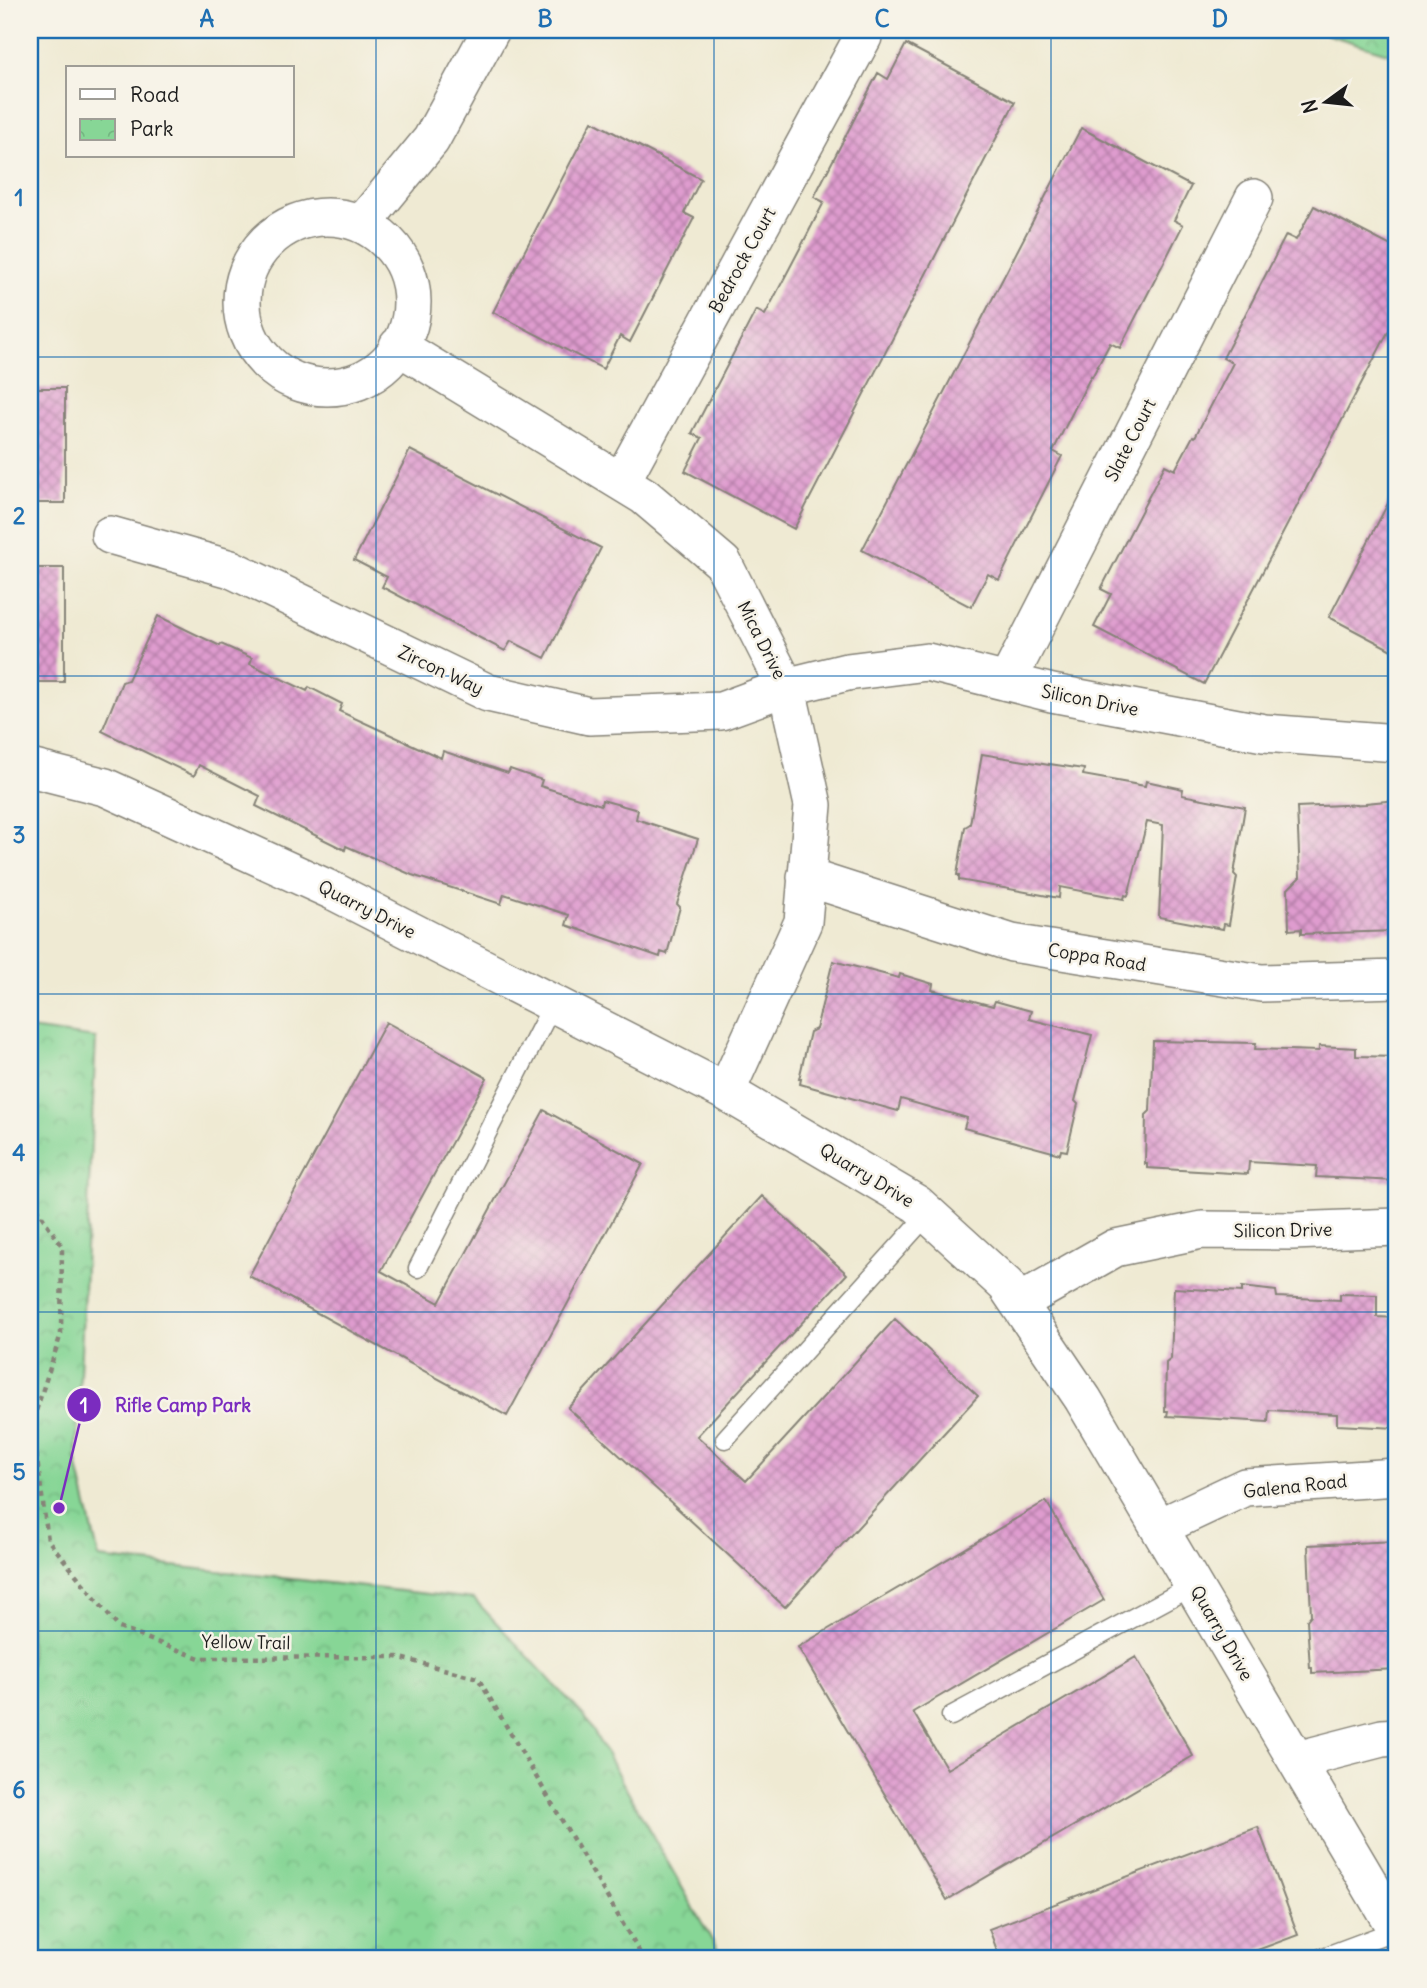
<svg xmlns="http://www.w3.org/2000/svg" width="1427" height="1988" viewBox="0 0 1427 1988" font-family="Delius,sans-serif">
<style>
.park{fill:url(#park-crowns);stroke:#527959;stroke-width:2}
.building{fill:url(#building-cross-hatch)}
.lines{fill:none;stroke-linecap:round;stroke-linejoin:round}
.service-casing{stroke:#868378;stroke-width:21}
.minor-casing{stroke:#868378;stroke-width:40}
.path{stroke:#868378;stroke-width:4.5;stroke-dasharray:5 5;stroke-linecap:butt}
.service{stroke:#fff;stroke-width:18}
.minor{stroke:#fff;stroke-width:37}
.grid{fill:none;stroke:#1f6fb2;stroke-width:2;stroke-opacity:0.55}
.labels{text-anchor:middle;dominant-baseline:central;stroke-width:5;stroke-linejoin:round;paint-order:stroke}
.street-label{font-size:18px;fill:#1c1c1c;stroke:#f7f3e8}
.leader{fill:none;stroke:#7b2cbf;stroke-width:2.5}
.callout-dot{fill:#7b2cbf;stroke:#f7f3e8;stroke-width:2.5}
.mark-label{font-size:21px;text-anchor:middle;font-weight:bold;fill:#fff}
.callout-label{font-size:19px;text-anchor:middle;font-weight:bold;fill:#7b2cbf;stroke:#f7f3e8;stroke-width:5;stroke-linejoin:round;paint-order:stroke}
.neatline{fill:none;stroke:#1f6fb2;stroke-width:2.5}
.grid-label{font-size:23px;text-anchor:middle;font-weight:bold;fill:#1f6fb2}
</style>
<defs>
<pattern id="park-crowns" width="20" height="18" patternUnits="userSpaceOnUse" patternTransform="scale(1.75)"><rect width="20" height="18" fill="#87d696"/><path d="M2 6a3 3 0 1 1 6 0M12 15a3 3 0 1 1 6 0" fill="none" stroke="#74b781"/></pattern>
<pattern id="building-cross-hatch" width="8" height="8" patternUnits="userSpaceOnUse" patternTransform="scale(1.75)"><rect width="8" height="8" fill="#df9ccf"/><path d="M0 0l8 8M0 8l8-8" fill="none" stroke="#b47ea7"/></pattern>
</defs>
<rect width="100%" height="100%" fill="#f7f3e8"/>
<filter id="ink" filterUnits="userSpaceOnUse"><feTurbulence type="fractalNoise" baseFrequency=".0143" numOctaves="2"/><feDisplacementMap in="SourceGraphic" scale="14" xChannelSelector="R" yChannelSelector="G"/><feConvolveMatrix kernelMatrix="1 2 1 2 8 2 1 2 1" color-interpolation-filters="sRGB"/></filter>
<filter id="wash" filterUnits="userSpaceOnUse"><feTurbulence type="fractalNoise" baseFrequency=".00686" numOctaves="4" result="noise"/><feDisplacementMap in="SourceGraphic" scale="28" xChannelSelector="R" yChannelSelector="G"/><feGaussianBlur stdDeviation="1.57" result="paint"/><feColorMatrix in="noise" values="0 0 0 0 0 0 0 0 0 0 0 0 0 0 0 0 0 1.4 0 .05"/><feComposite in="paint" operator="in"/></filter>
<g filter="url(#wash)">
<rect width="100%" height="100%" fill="#efead3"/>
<path class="park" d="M1313 30H1397V56Z
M30 1029 96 1038 76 1458 99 1558 474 1599 586 1718 722 1958H30Z"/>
<g id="blocks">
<path class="building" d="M906 44 1015 102 794 529 685 471 702 438 692 433 756 310 765 315 807 235 824 202 814 197 878 73 888 79Z
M592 121 701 179 684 213 694 218 630 342 620 336 603 369 493 312Z
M1081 128 1191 186 1174 220 1183 225 1120 348 1110 343 1092 377 1091 376 1053 451 1062 456 999 580 988 574 971 607 862 550Z
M1314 206 1397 249V315L1204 684 1094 627 1111 594 1101 589 1165 465 1175 470 1193 436 1195 437 1233 363 1223 358 1286 235 1296 240Z
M30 388H65V503H30Z
M410 450 601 548 545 658 511 641 505 651 382 587 387 577 354 560Z
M1397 486V653L1329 617Z
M30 568H64V682H30Z
M158 616 220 646 221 644 252 658 250 664 307 691 309 687 342 704 339 711 441 758 443 751 508 773 510 769 542 780 540 786 601 805 602 800 638 810 636 819 698 839 677 904 680 907 667 954 661 952 660 957 566 925 569 915 504 894 501 904 412 875 346 846 345 850 256 806 260 796 199 765 194 776 102 731 122 682 128 680Z
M982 754 1049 765V764L1084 769 1083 775 1145 786 1146 781 1183 789 1182 795 1245 807 1234 874 1237 877 1229 925 1224 924 1223 929 1159 917 1163 825 1147 822 1128 896 1125 895 1124 899 1060 887 1059 898 959 880V875H957L965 827 970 824Z
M1397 800V931L1301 934V929L1289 930 1288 889 1300 877 1297 807 1366 804V803Z
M833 961 899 978 900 974 933 984 932 990 993 1006 995 1001 1031 1011 1029 1019 1092 1035 1075 1101 1078 1104 1067 1151 1061 1150 1060 1154 964 1128 967 1118 901 1099 898 1111 800 1084 801 1079H799L810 1032 816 1029Z
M386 1022 487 1078 381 1271 439 1303 544 1110 643 1164 507 1416 249 1276Z
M1153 1041 1256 1043 1255 1049 1319 1051V1046L1356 1048V1056L1397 1057V1181L1316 1177 1317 1166 1249 1162 1248 1174 1147 1168V1164H1145L1146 1115 1150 1111Z
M762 1196 847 1274 697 1436 746 1481 895 1319 978 1396 785 1607 568 1408Z
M1242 1287 1276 1291 1277 1297 1340 1300V1294L1377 1295V1317L1397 1318V1428L1337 1425V1414L1269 1410 1268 1422 1167 1416 1168 1411H1165L1166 1363 1171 1359 1174 1288 1242 1292Z
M1046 1501 1104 1600 913 1712 947 1769 1136 1657 1193 1756 947 1900 798 1647Z
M1397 1541V1669L1312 1673V1668H1310L1307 1620 1311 1615 1308 1545Z
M1258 1827 1298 1935 1236 1958H1000L989 1929Z"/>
</g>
</g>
<g filter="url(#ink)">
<use href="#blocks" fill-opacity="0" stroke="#868378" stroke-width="2"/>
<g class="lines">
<g class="service-casing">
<path id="service" d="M418 1268 553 1004
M725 1439 928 1214
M951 1716 1194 1585
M1321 1958 1396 1930"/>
</g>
<g class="minor-casing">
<path id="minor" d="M242 302a85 85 0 1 1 170 0a85 85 0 1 1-170 0Z
M362 224 431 140 491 30
M398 346 644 496 723 563 787 689 813 805 803 922 726 1092
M621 482 863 37
M110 535 231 569 488 693 589 716 721 711 786 687 847 672 927 662 1052 693 1264 733 1397 743
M1007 682 1254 198
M30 768 105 787 333 891 726 1092 917 1204 1006 1285 1083 1399 1397 1931
M806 877 1012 943 1261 983 1397 979
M1018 1303 1115 1248 1202 1230 1292 1231 1397 1227
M1160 1527 1245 1487 1397 1477
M1297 1760 1382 1738 1397 1737"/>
</g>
<path class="path" d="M30 1199 62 1246 61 1334 32 1423 48 1540 119 1628 199 1658 397 1657 478 1678 643 1958"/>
<use href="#service" class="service"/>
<use href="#minor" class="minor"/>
</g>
</g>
<path class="grid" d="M376 30V1958M714 30V1958M1051 30V1958M30 357H1397M30 676H1397M30 994H1397M30 1312H1397M30 1631H1397"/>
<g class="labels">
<g class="street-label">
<text transform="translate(742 260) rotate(-61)">Bedrock Court</text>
<text transform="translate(1130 440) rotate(-63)">Slate Court</text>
<text transform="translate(762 640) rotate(63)">Mica Drive</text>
<text transform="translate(441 670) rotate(25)">Zircon Way</text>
<text transform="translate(1090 700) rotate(11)">Silicon Drive</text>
<text transform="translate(367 909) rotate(27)">Quarry Drive</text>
<text transform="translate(1097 957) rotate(9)">Coppa Road</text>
<text transform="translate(867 1175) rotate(31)">Quarry Drive</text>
<text transform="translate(1283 1230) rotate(-1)">Silicon Drive</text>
<text transform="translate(1295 1486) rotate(-6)">Galena Road</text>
<text transform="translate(1222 1633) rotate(60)">Quarry Drive</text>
<text transform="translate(246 1642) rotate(1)">Yellow Trail</text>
</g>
</g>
<path class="leader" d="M59 1508L84 1405"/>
<g class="callout-dot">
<circle cx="59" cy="1508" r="7"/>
<circle cx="84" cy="1405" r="18"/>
</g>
<g class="mark-label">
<text x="84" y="1413">1</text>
</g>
<g class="callout-label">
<text x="183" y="1412">Rifle Camp Park</text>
</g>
<rect width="1427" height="1988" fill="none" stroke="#f7f3e8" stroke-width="77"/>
<rect x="66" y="66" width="228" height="91" fill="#f7f3e8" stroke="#9f9d96" stroke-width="2"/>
<rect x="80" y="89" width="35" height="10" fill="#ffffff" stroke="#9f9d96" stroke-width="2"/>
<text x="130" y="102" font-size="21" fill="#1c1c1c">Road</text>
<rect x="80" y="119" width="35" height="21" fill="url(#park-crowns)" stroke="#9f9d96" stroke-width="2"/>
<text x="130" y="136" font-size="21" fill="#1c1c1c">Park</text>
<g transform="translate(1326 102) rotate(255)" stroke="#f7f3e8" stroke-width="5" paint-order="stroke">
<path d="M0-5L12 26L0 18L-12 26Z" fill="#1c1c1c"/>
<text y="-10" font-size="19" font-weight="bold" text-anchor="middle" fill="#1c1c1c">N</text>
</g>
<rect x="38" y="38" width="1350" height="1912" class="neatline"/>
<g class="grid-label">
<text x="207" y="27">A</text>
<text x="545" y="27">B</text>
<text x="882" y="27">C</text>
<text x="1220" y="27">D</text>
<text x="19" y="206">1</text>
<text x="19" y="524">2</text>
<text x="19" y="843">3</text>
<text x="19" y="1161">4</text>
<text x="19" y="1480">5</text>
<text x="19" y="1798">6</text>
</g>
</svg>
